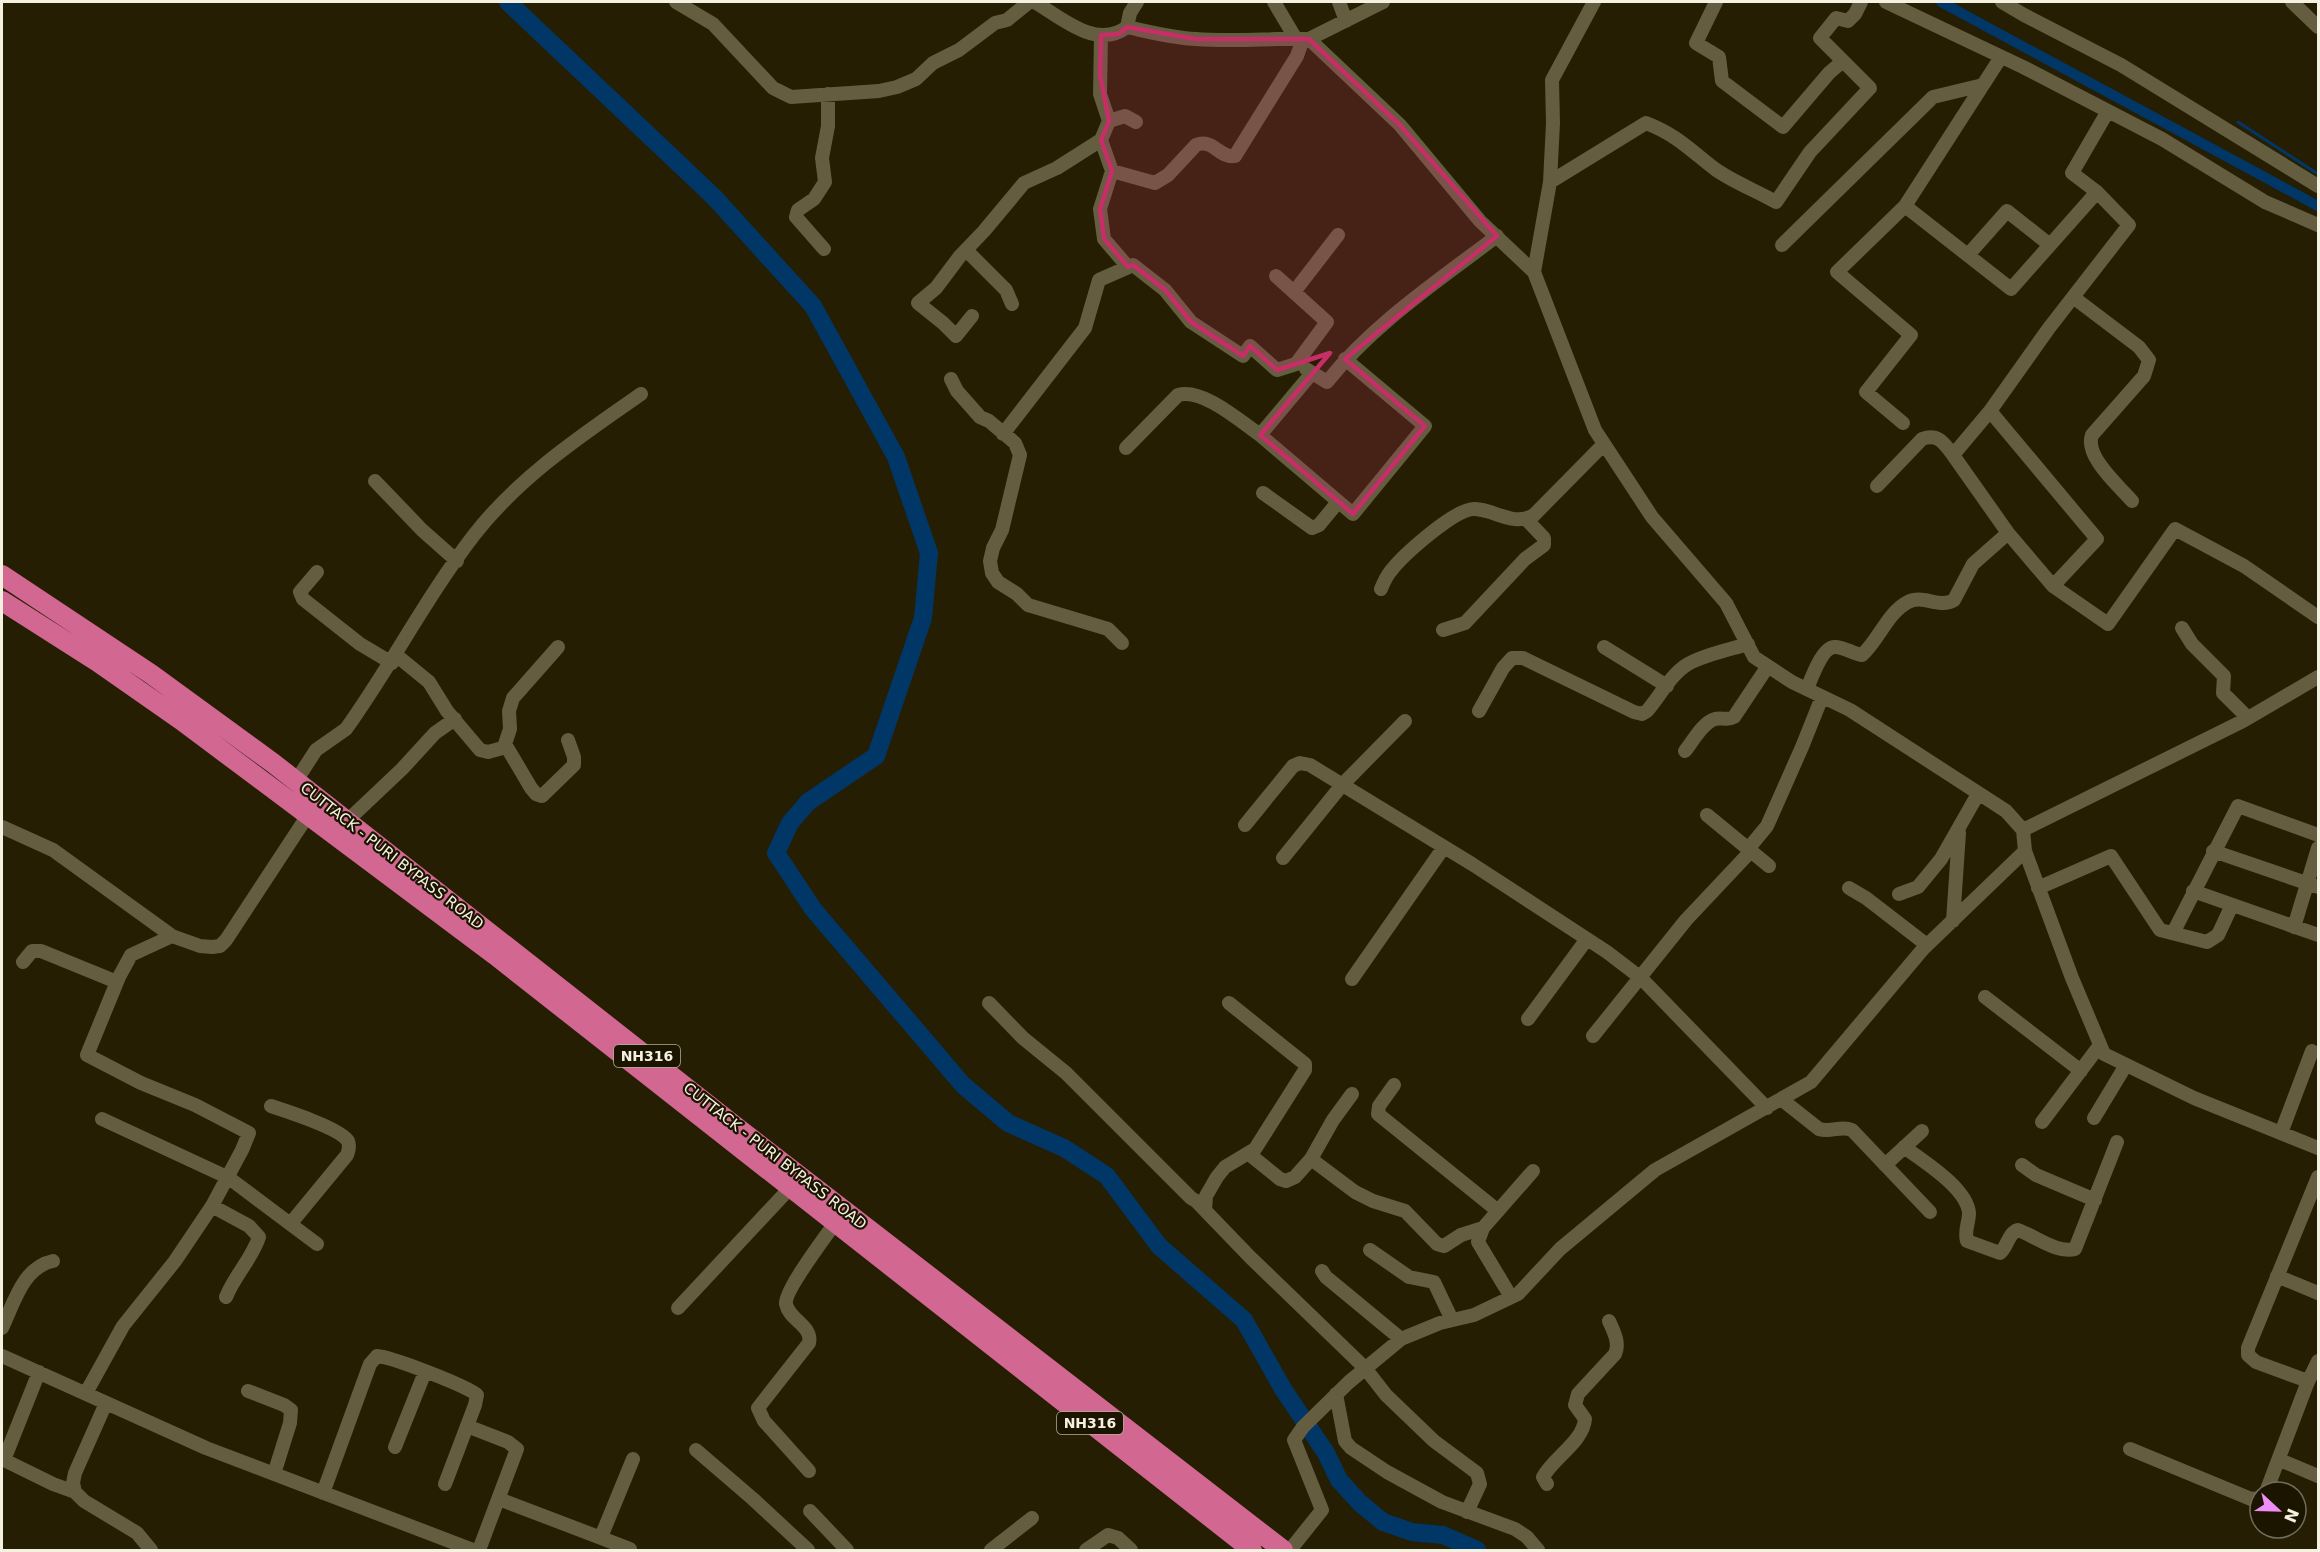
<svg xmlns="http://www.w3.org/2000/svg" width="2320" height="1552" viewBox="0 0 2320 1552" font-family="'DejaVu Sans',sans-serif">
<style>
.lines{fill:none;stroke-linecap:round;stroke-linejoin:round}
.stream{stroke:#013767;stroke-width:3}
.canal{stroke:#013767;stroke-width:10}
.river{stroke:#013767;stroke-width:18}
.minor{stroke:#645d3f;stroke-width:14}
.highway{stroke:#d26792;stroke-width:20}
.marked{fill:#c72e68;fill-opacity:0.2;stroke:#c72e68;stroke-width:4.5;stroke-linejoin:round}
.labels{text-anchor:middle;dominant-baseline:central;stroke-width:4.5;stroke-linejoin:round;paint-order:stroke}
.shield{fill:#1b1500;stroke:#b3af9d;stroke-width:1.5}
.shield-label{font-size:14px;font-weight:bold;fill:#f4f1e0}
.street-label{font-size:15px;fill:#f4f1e0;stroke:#1b1500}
</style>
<rect width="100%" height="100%" fill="#251e02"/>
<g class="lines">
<path class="stream" d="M2238 122 2318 174"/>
<path class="canal" d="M1941 2 2318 206"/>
<path class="river" d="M508 2 714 197 813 306 896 457 929 553 923 618 876 756 808 802 790 823 776 853 813 909 963 1085 1008 1123 1064 1148 1107 1176 1159 1246 1244 1320 1283 1389 1326 1453 1339 1480 1360 1503 1383 1522 1412 1532 1443 1535 1477 1550"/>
<path class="minor" d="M676 2 713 24 773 88 791 97 879 91 897 87 916 79 933 63 959 50 995 23 1007 20 1029 2
M1035 2C1061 18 1097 50 1127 27 1150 32 1173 38 1196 39 1234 42 1271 38 1309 39L1400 125 1480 221 1534 272 1595 430 1652 517 1726 603 1754 657 1792 682 1850 710 2006 811 2023 830
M1274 2 1296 39
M1339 2 1346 21
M1716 2 1696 43 1719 57 1722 81 1783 127 1829 73 1843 61
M1886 2 2023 67 2162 139 2265 202 2318 225
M2002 2 2024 15 2121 65 2318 186
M2292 2 2318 27
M1127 27 1130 13 1137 2
M1101 35 1100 94 1109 121 1125 116 1136 122
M1309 39 1383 2
M2001 57 1905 206 2011 289 2097 192 2072 173 2108 111
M1101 140 1112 171 1100 209 1104 239 1128 267
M1112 171 1155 183 1168 175 1196 145C1213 138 1220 159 1235 156L1297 56 1303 39
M1550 182 1646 123C1677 135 1690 150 1715 169 1733 182 1757 191 1776 202L1810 152 1870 88 1820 38 1836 18 1848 21 1855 14 1861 2
M1782 245 1933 97 1983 85
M824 249 796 217 798 210 814 199 825 182 822 158 828 126V94
M966 250 1006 290 1012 304
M1968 255 2007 211 2050 245
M1534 272 1550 182 1553 123 1552 80 1594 2
M1294 292 1338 235
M2073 297 2139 347 2149 360 2144 376 2092 435C2084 456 2119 486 2132 501
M972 316 956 336 943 323 918 303 936 288 960 256 984 231 1024 183 1057 168 1101 140 1109 121
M1306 369 1327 382C1373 324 1438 281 1497 236
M1312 373 1260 435 1353 514 1425 426 1345 359
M951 379 957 391 980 417 989 421 1015 443 1020 455 1002 530 993 548 990 561 992 573 998 582 1017 594 1028 605 1108 629 1122 643
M1903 423 1866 392 1911 335 1837 272 1905 206
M1003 434 1085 328 1099 280 1133 265 1165 290 1191 322 1243 356 1250 346 1277 370 1296 364 1327 322 1276 276
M1126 448 1178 395C1203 388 1240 421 1260 435
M375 481 422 530 457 561
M1877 486 1922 439C1938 433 1944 443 1953 455
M1263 493 1312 528 1319 525 1338 502
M2008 533 2053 586 2108 624 2175 529 2244 566 2318 617
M317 572 300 592 303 599 360 644 392 663
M2053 586 2097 539 1990 411 2049 328 2129 225 2097 192
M1381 589C1383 584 1386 577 1390 572 1402 556 1455 508 1475 509 1496 510 1513 527 1534 515L1604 444
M2182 628 2192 644 2224 676 2223 693 2248 718
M1443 630 1465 623 1525 559 1544 545V538L1526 519
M558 647 513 698 509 711 510 729 505 744 531 788 536 794 542 796 574 765V757L568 740
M1604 647 1667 686
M396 655 429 682 447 711 480 750 488 752 506 747
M1807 689C1811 679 1822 648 1834 647 1843 646 1853 654 1862 655 1879 640 1887 613 1908 602 1923 594 1940 609 1954 600L1973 564 2008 533 1953 455 1990 411
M1479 711 1503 668 1512 658H1523L1634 712 1642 714 1647 711C1660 696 1671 674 1688 664 1706 654 1728 650 1748 644
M1685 751C1693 741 1703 722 1715 719 1722 717 1727 721 1734 717L1768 666
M296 781 316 750 346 729C391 666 427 596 474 535 519 477 582 435 641 394
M1707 815 1769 866
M347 821 402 769 435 733 455 719
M1245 825 1293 766 1300 763 1310 765 1472 864 1607 952 1641 978 1767 1108
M2 827 53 850 172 936 200 946 212 947 220 946 226 940 308 815
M1748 849 1767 826 1802 747 1822 697
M2025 851 2072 978 2104 1054 2194 1098 2318 1148
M2213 851 2318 887
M1283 858 1342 785 1405 721
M1849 888 1866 898 1927 945
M2038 888 2111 856 2160 930 2207 942 2218 935 2232 905
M2193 891 2318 935
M1899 894 1918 887 1941 859 1978 794
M1953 921 1959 833
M2294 927 2318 848
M2173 933 2238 806 2318 835
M23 962 32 951H41L117 982
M1352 979 1444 847
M1985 997 2081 1071
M989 1003 1023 1038 1066 1073 1191 1198 1196 1201 1250 1257 1365 1368 1386 1395 1434 1441 1477 1473 1480 1484 1467 1512
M1528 1019 1587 939
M1593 1036 1686 920 1751 851
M1394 1085 1379 1106 1378 1114 1498 1211
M1352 1094 1333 1120 1311 1159 1355 1192 1373 1201 1405 1211 1437 1244 1444 1246 1461 1235 1483 1228
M1781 1099 1819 1129C1831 1133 1841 1125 1852 1130L1930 1212
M271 1106C286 1111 340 1128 348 1141 350 1146 349 1150 347 1155L291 1223
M2094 1118 2126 1065
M102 1119 229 1178 317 1244
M2042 1122 2100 1045
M2281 1133 2312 1051
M1904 1147C1923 1161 1967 1188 1969 1213 1969 1223 1964 1231 1967 1241L2000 1253C2008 1246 2008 1233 2018 1230 2035 1236 2057 1254 2075 1249L2117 1142
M1249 1154 1280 1179 1286 1181 1295 1177 1311 1159
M1885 1165 1922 1131
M2022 1165 2036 1175 2095 1200
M212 1206 249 1226 259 1237C253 1257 235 1275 226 1297
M1205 1210 1206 1196 1217 1177 1225 1167 1255 1149 1305 1070V1064L1229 1003
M1370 1250 1409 1277 1434 1282 1452 1320
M1322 1271 1326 1277 1401 1339
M2277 1276 2318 1293
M1511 1297 1478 1242 1483 1228 1533 1171
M678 1308 790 1188
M2 1328C14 1303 23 1267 53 1261
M2 1356 206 1448 473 1550
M2307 1384 2318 1361
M248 1391 284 1405 291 1410 290 1423 274 1474
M86 1393 123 1326 175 1261 212 1206 242 1150 249 1133 195 1105 141 1083 87 1055 119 977 131 955 172 936
M1336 1394 1345 1441 1351 1448 1387 1472 1442 1502 1515 1529 1527 1537 1538 1550
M106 1403 75 1473 73 1483 75 1492 84 1501 137 1533 151 1550
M467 1426 508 1442 517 1449 479 1550
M395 1447 425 1372
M2130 1449 2251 1499 2260 1498
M696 1450 753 1499 808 1550
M2 1459 53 1484 75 1492
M4 1460 39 1372
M2280 1460 2318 1476
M809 1471 764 1421 758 1408 809 1343C813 1326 789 1320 786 1304 784 1291 826 1236 835 1223
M1547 1484 1543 1477C1554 1457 1583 1442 1585 1419L1575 1405 1578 1394 1615 1354C1620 1343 1614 1332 1609 1321
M2266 1492 2307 1384 2305 1380 2256 1362 2248 1355V1348L2318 1177
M323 1493 370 1364 377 1356C392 1357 467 1386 477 1395L475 1405 445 1484
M499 1499 630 1549
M810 1511 847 1550
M601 1537 633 1459
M991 1550 1032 1518
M1086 1550 1108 1535 1118 1538 1131 1550
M1290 1550 1322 1510 1294 1440 1303 1427 1349 1382 1401 1339 1440 1323 1474 1315 1518 1294 1560 1249 1655 1170 1811 1082 1923 949 2025 851 2023 830 2243 721 2318 677"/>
<path class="highway" d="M2 575 151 674 273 763 739 1129 1283 1550
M2 601 98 662 181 720 495 955 1252 1550"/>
</g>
<path class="marked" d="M1127 27 1196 39H1309L1400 125 1497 236 1345 359 1425 426 1353 514 1260 435 1330 353 1277 370 1250 346 1243 356 1191 322 1165 290 1133 265 1128 267 1104 239 1100 209 1112 171 1101 140 1109 121 1100 75 1101 35 1118 34Z"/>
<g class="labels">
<g class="shield">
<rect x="614" y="1045" width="66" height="22" rx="4.5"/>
<rect x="1057" y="1412" width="66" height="22" rx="4.5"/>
</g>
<g class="shield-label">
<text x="647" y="1056">NH316</text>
<text x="1090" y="1423">NH316</text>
</g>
<g class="street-label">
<text transform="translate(392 856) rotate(38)">CUTTACK - PURI BYPASS ROAD</text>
<text transform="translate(775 1156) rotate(38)">CUTTACK - PURI BYPASS ROAD</text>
</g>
</g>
<rect width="2320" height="1552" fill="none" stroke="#f4f1e0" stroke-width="6"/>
<g transform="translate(2278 1510) rotate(112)"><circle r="28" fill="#1b1500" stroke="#726d5a" stroke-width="1.5"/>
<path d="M0-4.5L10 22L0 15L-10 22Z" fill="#ee8cf8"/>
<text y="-9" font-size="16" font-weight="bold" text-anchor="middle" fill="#f4f1e0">N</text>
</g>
</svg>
